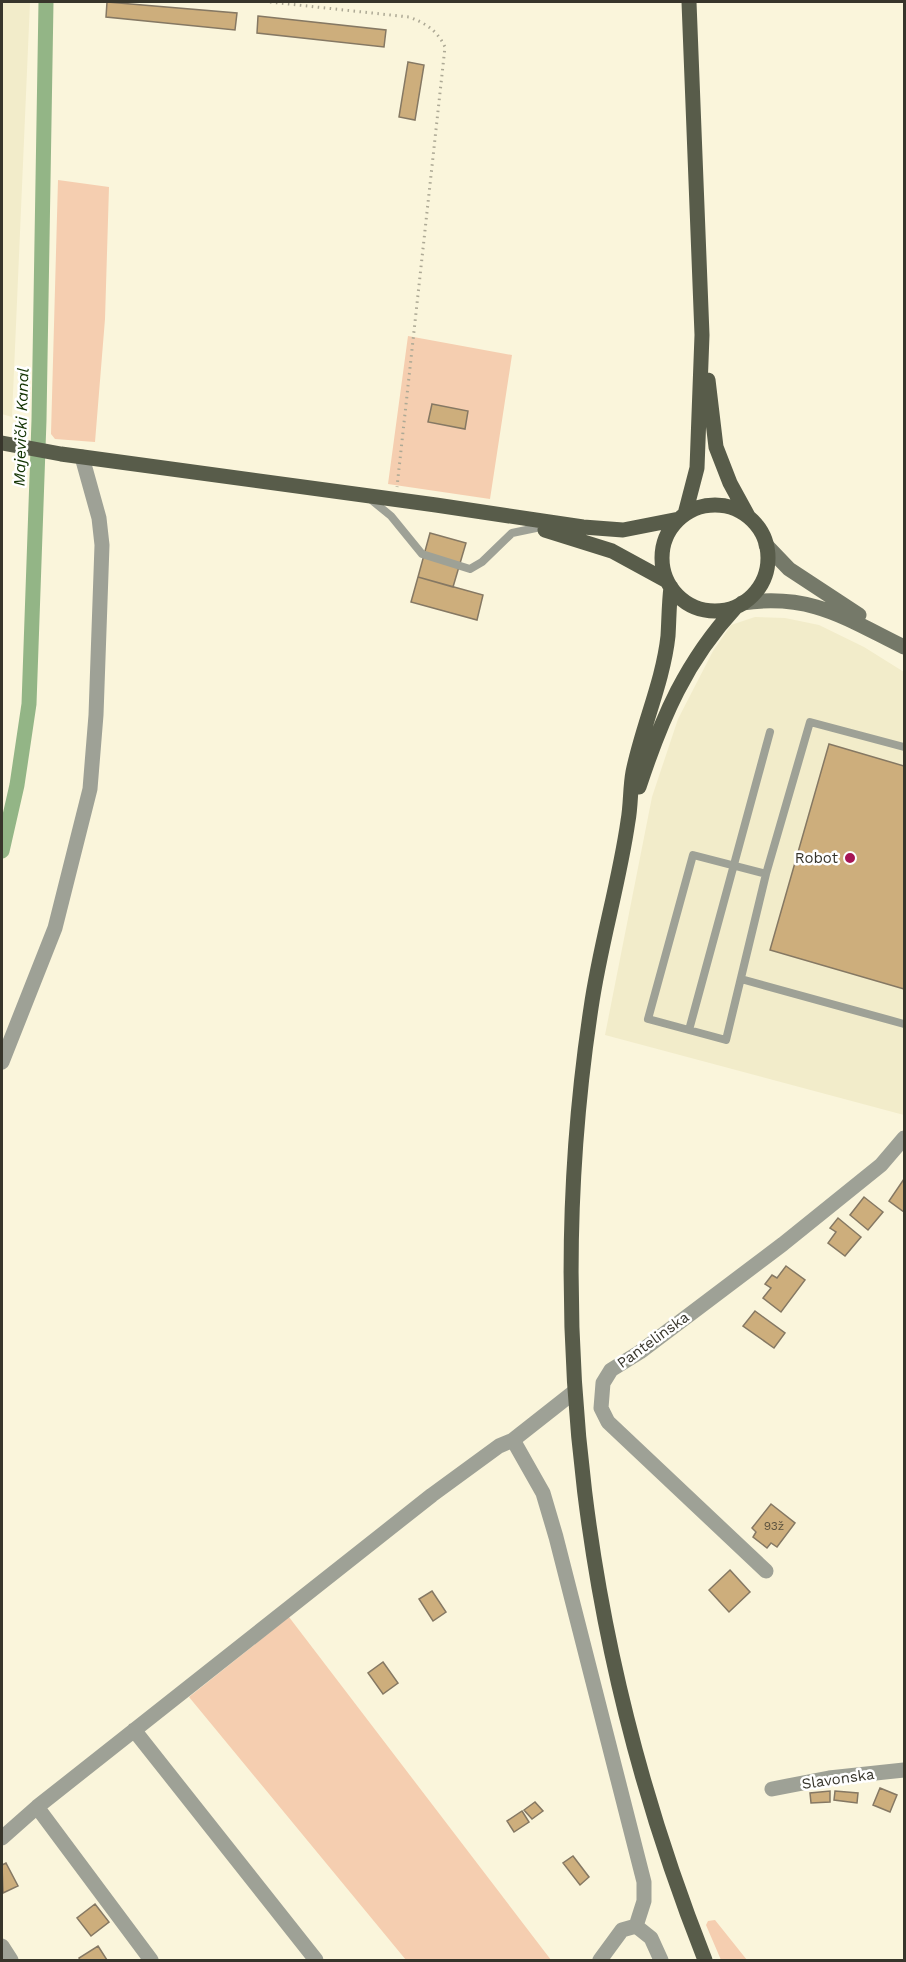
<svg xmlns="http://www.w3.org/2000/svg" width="906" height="1962" viewBox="0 0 906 1962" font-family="'Work Sans',sans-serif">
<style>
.built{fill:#f2ecca}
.green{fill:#f5ceb0}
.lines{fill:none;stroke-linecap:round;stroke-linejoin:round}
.canal{stroke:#93b586;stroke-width:15}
.building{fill:#cdae7c;stroke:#857863;stroke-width:1.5}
.path{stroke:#ada995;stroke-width:3;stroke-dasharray:1.5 4.5;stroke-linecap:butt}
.lane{stroke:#9ea196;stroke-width:8}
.street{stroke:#9ea196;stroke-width:15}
.secondary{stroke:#757969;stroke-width:15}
.primary{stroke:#585c4a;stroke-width:15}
.poi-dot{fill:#a61555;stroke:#fff;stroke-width:2}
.labels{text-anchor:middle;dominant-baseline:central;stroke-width:5;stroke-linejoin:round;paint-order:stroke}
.number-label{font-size:12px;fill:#5c533f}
.poi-label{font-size:15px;fill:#37352b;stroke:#fff;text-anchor:end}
.street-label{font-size:15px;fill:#37352b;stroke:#fff}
.water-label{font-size:16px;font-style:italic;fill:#123302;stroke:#fff}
</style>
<rect width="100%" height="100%" fill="#faf5db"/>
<path class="built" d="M2 2H30L12 417 2 414Z
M755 617 785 618 819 625 864 647 904 672V1115L605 1035 652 797 678 719 713 651 731 625Z"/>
<path class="green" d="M58 180 109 187 105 319 95 442 55 439 51 434Z
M408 336 512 355 490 499 388 484Z
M289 1617 551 1960H406L189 1697Z
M715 1920 747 1960H721L706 1925 708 1921Z"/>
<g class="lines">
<path class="canal" d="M2 851 17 785 29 704 39 420 46 2"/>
</g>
<path class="building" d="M107 2 237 13 235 30 106 17Z
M258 16 386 30 384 47 257 33Z
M408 62 424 65 415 120 399 117Z
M432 404 468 411 465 429 428 422Z
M430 533 466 543 453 587 418 577Z
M418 577 483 595 477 620 411 602Z
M829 744 904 766V989L770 950Z
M904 1179V1212L889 1201Z
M864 1197 883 1212 868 1230 850 1215Z
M838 1218 861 1237 845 1256 828 1243 836 1232 830 1228Z
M786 1266 805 1280 781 1312 763 1298 771 1288 765 1284 772 1275 777 1278Z
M755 1311 785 1333 774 1348 743 1326Z
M771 1504 795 1523 777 1547 771 1543 767 1548 753 1537 756 1532 752 1528Z
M730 1570 750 1592 729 1612 709 1590Z
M432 1591 446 1612 433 1621 419 1599Z
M383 1662 398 1683 383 1694 368 1673Z
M880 1788 897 1795 890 1812 873 1805Z
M830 1791V1802L811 1803 810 1793Z
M835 1791 858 1793 857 1803 834 1800Z
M535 1802 543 1811 532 1819 524 1810Z
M522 1811 529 1822 514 1832 507 1821Z
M573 1856 589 1877 580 1885 563 1863Z
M6 1863 18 1886 3 1893 2 1865Z
M95 1904 109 1922 91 1936 77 1918Z
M98 1946 107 1960H80L79 1958Z"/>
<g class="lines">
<path class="path" d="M270 2 409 17C425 23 437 30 445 47L397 487"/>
<path class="lane" d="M369 498 391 516 422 554 470 569 482 562 512 533 536 528
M770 732 689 1030 648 1019 693 855 766 874 810 722 904 747
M741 979 904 1024
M689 1030 726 1040 766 874"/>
<path class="street" d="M2 1062 55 928 90 789 96 715 102 545 99 518 82 457
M513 1440 543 1493 556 1537 644 1882V1901L636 1926
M766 1571 608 1422 601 1408 603 1383 611 1370 640 1352 783 1244 881 1165 904 1138
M134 1730 316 1960
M772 1789 829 1778 904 1770
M37 1807 151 1960
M2 1838 37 1807 432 1495 499 1446 513 1440 574 1392
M2 1946 11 1960
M600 1960 622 1930 636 1926 651 1938 661 1960"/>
<path class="secondary" d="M766 545 789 569 859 615
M742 603C811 593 845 618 904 647"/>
<path class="primary" d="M708 380 716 447 730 483 748 516
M2 443 61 454 436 505 583 527 623 530 679 519
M662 558a53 53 0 1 1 106 0a53 53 0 1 1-106 0Z
M685 514 697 468 702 335 689 2
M545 530 612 551 667 581
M671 587C669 603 669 620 668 636 663 682 642 727 633 772 630 788 631 805 628 821 619 884 600 945 591 1008 542 1331 585 1657 705 1960
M639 787C662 717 686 661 736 607"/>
</g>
<circle class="poi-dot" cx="850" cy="858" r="6"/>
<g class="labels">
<g class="number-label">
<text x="774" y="1526">93ž</text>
</g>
<g class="poi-label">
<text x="838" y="858">Robot</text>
</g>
<g class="street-label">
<text transform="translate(653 1340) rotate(-36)">Pantelinska</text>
<text transform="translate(838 1779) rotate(-8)">Slavonska</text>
</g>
<g class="water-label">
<text transform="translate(21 427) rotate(-88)">Majevički Kanal</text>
</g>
</g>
<rect width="906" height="1962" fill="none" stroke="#37352b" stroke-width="6"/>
</svg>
